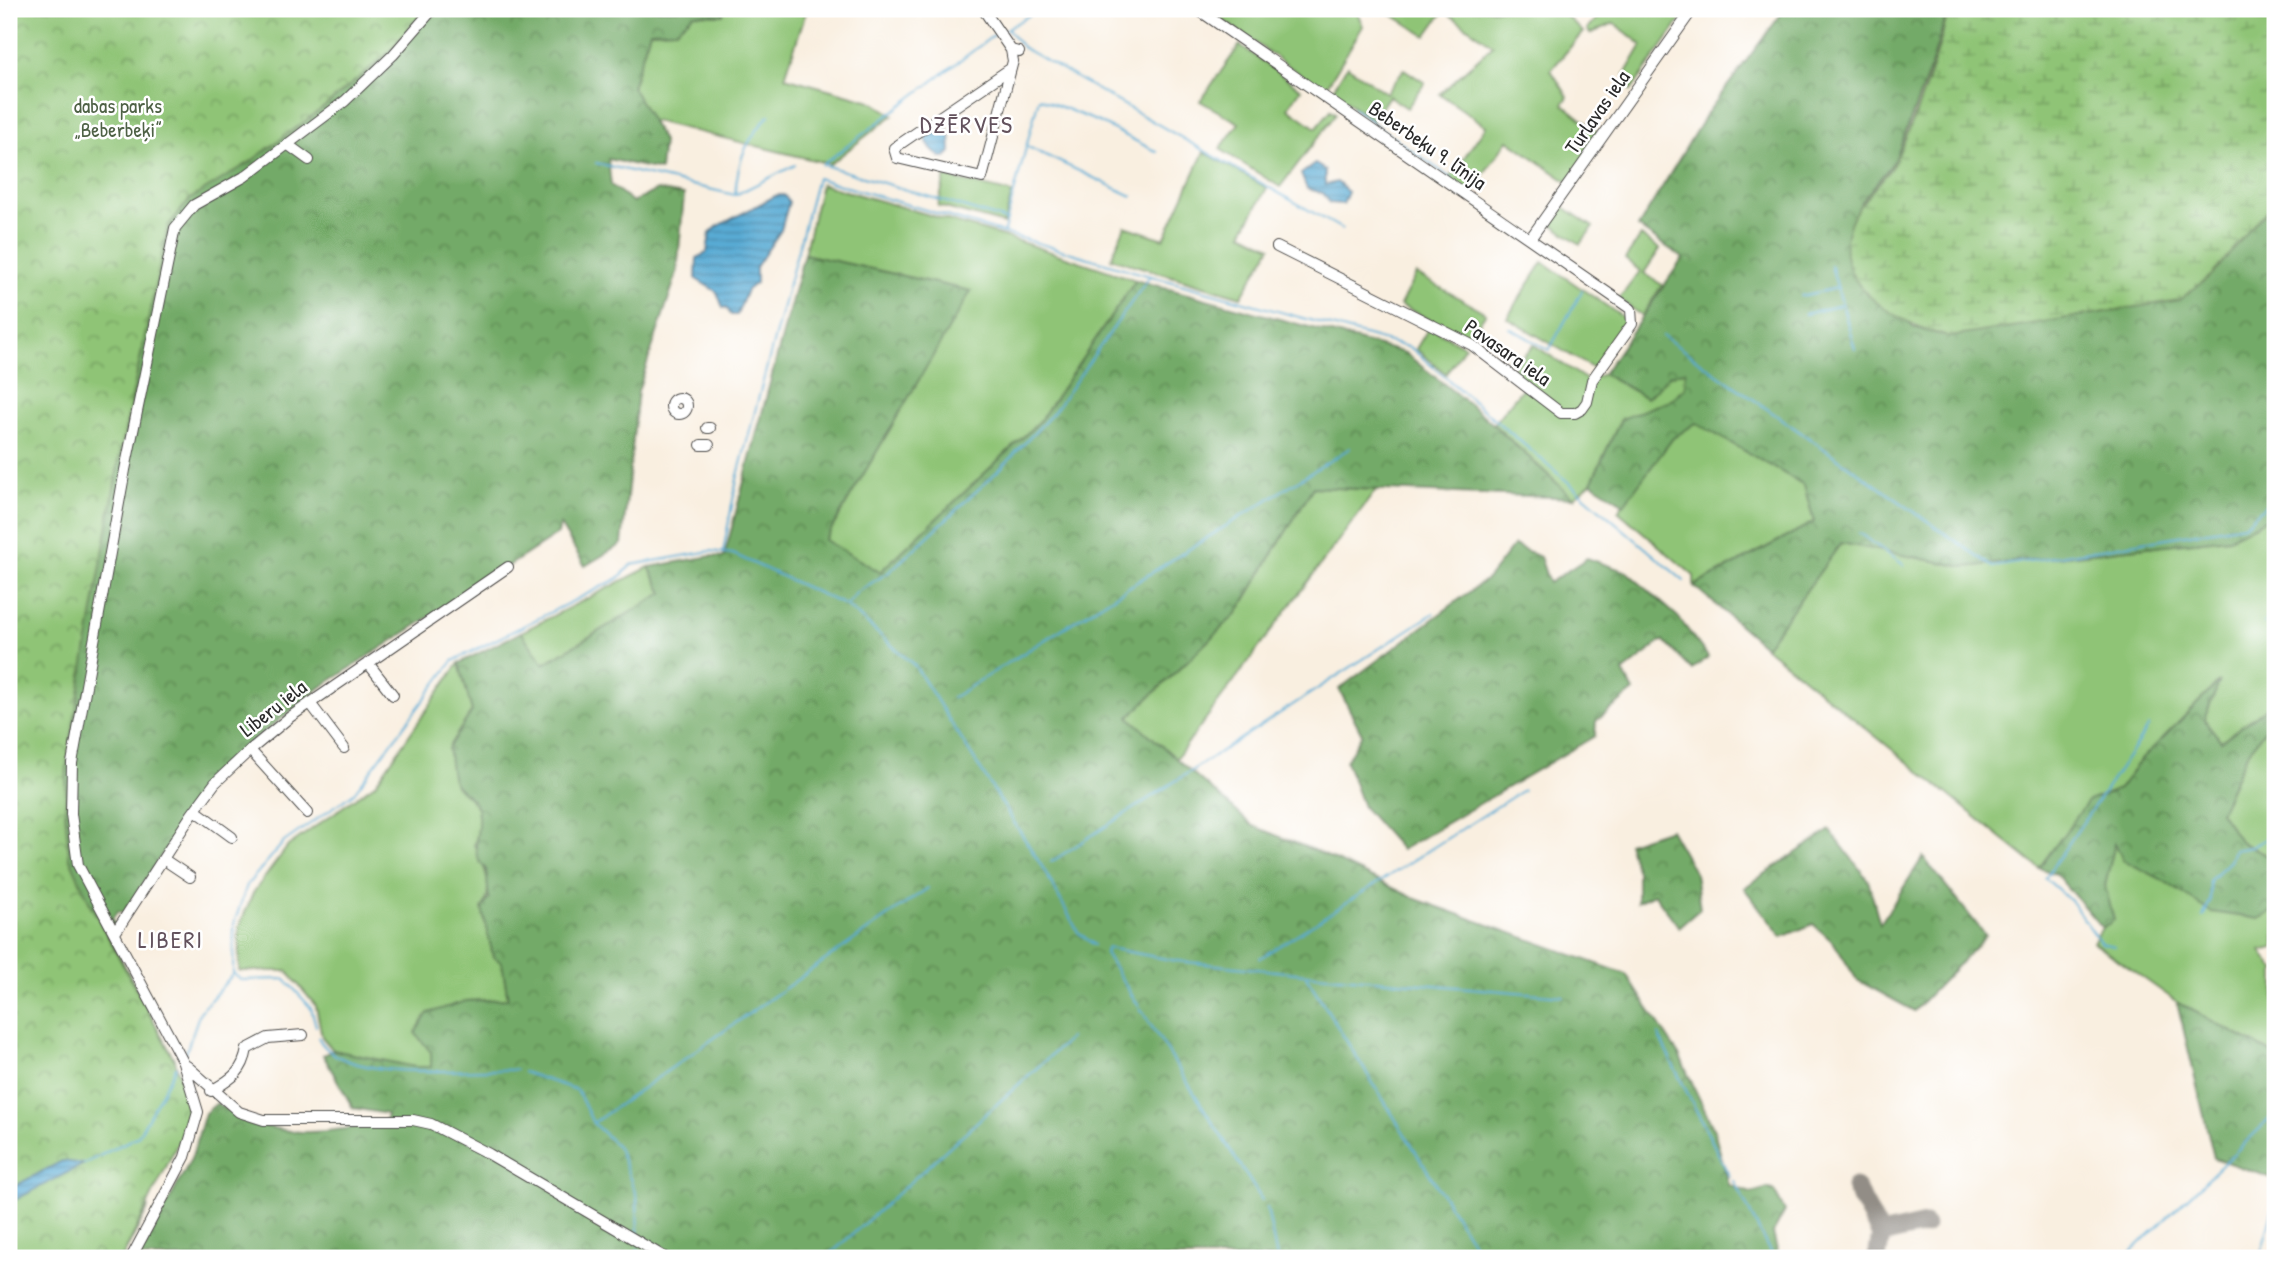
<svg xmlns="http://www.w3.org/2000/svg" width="2284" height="1267" viewBox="0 0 2284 1267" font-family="'Patrick Hand',sans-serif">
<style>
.grass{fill:#8fc476;stroke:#5d7850;stroke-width:2}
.forest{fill:url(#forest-crowns);stroke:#4f6a49;stroke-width:2}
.wetland{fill:url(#wetland-marsh);stroke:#5d7850;stroke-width:2}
.park{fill:url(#park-crowns);stroke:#5d7850;stroke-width:2}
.water{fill:url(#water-rules);stroke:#426b80;stroke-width:2}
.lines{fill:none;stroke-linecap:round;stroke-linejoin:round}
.stream{stroke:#59abd4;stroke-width:2}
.taxiway{stroke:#928d86;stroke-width:19}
.minor-casing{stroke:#4a4846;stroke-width:12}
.minor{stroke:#fff;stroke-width:10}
.labels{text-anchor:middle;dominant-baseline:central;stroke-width:5;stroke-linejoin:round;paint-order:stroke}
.park-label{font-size:21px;fill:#4e6145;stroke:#fff}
.street-label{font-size:21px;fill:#2b2b2b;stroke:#fff}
.quarter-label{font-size:24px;letter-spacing:2px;fill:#63525d;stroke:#fff}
</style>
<defs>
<pattern id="forest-crowns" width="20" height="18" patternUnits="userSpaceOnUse" patternTransform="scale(1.75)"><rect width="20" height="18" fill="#73aa67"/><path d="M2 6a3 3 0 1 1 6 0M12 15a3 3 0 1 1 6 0" fill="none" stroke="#5f8b55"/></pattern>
<pattern id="wetland-marsh" width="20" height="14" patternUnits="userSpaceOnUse" patternTransform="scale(1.75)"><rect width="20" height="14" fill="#8fc476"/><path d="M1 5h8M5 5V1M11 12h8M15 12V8" fill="none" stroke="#759f61"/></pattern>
<pattern id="park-crowns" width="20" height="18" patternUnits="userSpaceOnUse" patternTransform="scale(1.75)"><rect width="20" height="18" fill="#8fc476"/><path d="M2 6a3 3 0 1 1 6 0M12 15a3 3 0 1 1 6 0" fill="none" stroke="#759f61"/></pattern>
<pattern id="water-rules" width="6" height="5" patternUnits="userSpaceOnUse" patternTransform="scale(1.75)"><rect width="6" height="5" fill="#59abd4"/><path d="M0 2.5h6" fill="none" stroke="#4a8bac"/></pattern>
</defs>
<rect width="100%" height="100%" fill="#fff"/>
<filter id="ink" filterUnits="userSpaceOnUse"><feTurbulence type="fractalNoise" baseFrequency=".0143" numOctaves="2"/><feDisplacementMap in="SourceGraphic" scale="14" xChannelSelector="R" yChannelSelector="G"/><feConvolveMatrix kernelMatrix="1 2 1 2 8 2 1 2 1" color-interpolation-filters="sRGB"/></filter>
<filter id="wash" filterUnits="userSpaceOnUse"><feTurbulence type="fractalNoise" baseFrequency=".00686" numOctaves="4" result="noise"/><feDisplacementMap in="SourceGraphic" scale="28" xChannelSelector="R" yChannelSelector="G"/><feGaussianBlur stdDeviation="1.57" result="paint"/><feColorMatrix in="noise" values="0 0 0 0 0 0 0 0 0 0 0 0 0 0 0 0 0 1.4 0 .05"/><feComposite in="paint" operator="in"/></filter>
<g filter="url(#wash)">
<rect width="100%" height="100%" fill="#f9efe0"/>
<path class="grass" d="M724 9H807L785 77 871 101 893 115 830 164 649 120 632 88 650 31 676 30 694 13 722 15Z
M1207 9H1360L1357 12 1363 26 1324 91Z
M1383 9H1559L1583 32 1551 70 1568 97 1563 104 1600 134 1569 183 1508 140 1470 193 1449 179 1486 126 1440 94 1493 45 1444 11 1426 36Z
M1606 9H1679L1682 18 1631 91 1625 74 1642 45 1614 23 1590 34 1587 29Z
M1240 45 1301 89 1288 108 1316 128 1331 110 1336 114 1280 187 1220 149 1239 123 1200 101Z
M1347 66 1386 93 1404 69 1425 83 1407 108 1389 96 1373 120 1332 91Z
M1204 152 1267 188 1242 233 1271 247 1241 297 1111 258 1125 226 1164 239Z
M945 177 1012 193 1004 224 938 206Z
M821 184 1003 236 1136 280 1039 422 880 572 825 540 970 291 804 254Z
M1562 206 1593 227 1580 244 1550 223Z
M1641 236 1660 249 1644 273 1662 285 1642 316 1619 299 1640 271 1625 259Z
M1543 262 1627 320 1594 369 1507 318Z
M1416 274 1486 313 1468 339 1400 305Z
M1429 327 1465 346 1446 374 1416 349Z
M1534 345 1587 380 1603 374 1647 398 1670 375 1685 371V388L1671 400 1621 419 1591 483 1573 498 1493 424 1525 385 1509 371Z
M1696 423 1804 485 1814 522 1694 586V576L1618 511 1673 438Z
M1313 487 1376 490 1176 759 1129 717 1237 613Z
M2275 515V696L2268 707 2221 741 2204 719 2218 683 2139 762 2119 789 2088 802 2039 868 1765 647 1841 543 1965 567 2229 538Z
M649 567 663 593 543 664 521 632Z
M459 663 472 711 448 748 454 782 477 805 480 827 474 845C484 865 495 888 482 909L502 962 508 999 466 1001 431 1052 432 1067H415L333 1050 322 1037 316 1006 287 971H239V927L253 893 288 846 376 783Z
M2275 716V860L2241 842 2220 812 2246 755Z
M2115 842 2123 860 2259 919 2275 910V948L2261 951 2275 970V1055L2177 1002 2093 942 2102 928 2113 920 2105 886Z"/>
<path class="forest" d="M9 9H724L723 15 694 14 676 30 650 31 632 87 663 141 660 170 608 159 611 185 633 202 657 190 684 195 677 273 638 391 622 544 585 566 560 525 558 534 321 687 217 769 124 913 118 911 112 919 115 923 108 934 175 1061 147 1211 122 1258H9Z
M1785 9H1948L1930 69 1895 160 1862 201 1851 221 1846 248 1913 327 1949 337 2179 300 2259 218 2275 205V399L2272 402 2275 410V515L2229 538 1965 567 1841 543 1765 647 1694 586 1814 522 1804 485 1696 423 1673 438 1624 504 1591 483 1621 419 1671 400 1685 388V371L1670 375 1647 398 1603 374 1683 258 1638 227 1705 116Z
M804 254 971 291 825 540 880 572 1039 422 1136 280 1405 353 1484 416 1573 498 1313 487 1237 613 1129 717 1253 826 1318 852 1416 899 1626 974 1679 1055 1714 1130 1729 1185 1751 1193 1768 1188 1774 1191 1785 1211 1773 1233 1779 1258H139L191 1159 205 1113 217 1103C239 1120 273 1131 303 1132 330 1133 357 1125 384 1126L387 1114 353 1108 323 1055 333 1050 415 1067H431V1052L415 1033 428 1013 466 1001 508 999 502 963 493 956 482 909 489 898 486 869C466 852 483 831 477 809 474 797 458 792 453 780 450 771 450 758 448 748L472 711 459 663 521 632 544 664 663 593 649 567 711 556 724 557Z
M1514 545 1540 557 1549 583 1587 558 1627 572 1678 617 1708 657 1692 670 1663 640 1623 672 1634 691 1596 721 1595 736 1401 850 1363 807 1346 761 1362 734 1339 689 1488 578Z
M2220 681 2204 719 2221 741 2268 707 2275 696V716L2246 755 2220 812 2241 842 2275 860V910L2259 919 2211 912 2161 879 2123 860 2115 843 2105 886 2114 920 2102 928 2056 874 2039 868 2088 801 2119 789 2139 762Z
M1670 829 1695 873 1700 909 1679 927 1654 894 1637 902V872L1628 843Z
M1830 830 1868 880 1880 924 1923 857 1986 936 1914 1011 1857 980 1834 943 1813 924 1782 937 1744 888Z
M2177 1002 2275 1055V1179L2214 1158Z"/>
<path class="wetland" d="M1948 9H2275V205L2259 218 2213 274 2179 300 1949 337C1899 323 1823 285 1852 219 1862 196 1885 182 1896 159 1913 124 1942 47 1948 9Z"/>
<path class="park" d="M9 9H426L386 55 324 107 250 162 190 199 168 226 120 454 67 762 65 812 69 857 91 906 175 1061 187 1101 186 1126 122 1258H9Z"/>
<path class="water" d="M944 128 950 132 951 152 946 157H940L929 146 925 137Z
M1315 164 1325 170V185L1337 182 1348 192 1343 204 1330 203 1323 193 1307 189 1301 174Z
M777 195H784L789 202 781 230 756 267V283L747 290 737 315H731L726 307 723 308 717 292 696 279 697 258 707 252 710 233 718 226Z
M62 1161 84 1164 9 1203V1189Z"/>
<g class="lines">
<path class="stream" d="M1007 28 1022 47 1342 229
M1003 31 1040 9
M1337 97 1344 102
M1352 108 1452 179
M1028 147 1132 196
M596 163 735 195 795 165
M822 165 994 35
M824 165 1006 220
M735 195C738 158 745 143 769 115
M1004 231 1039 98 1101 123 1157 152
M1831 265 1855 349
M1151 276 1411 348 1684 581
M1801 296 1837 288
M1805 314 1841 305
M1510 328 1549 350 1582 291
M1663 336 1993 567 2244 525 2275 497
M1859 533 1904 565
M723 552 737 479 817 178 1150 276 1053 413 1001 468 924 540 889 572 857 592 847 605
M2264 623 2275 615
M952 698 1350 448
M1051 862 1434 613
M2203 917 2210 901V880L2230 861 2234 850 2251 847 2275 834
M2114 946 2101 943 2070 900 2045 878 2149 726
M1260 958 1523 790
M233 973 234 924 247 885 284 842 354 793 453 661 619 578 631 565 711 551 733 554 847 606 915 666 1043 868 1078 932 1094 945
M234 974 241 980 285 979 311 1008 316 1026
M1306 976 1474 1245
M1658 1035 1730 1177
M318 1037C341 1086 470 1067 516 1070
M185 1055 200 1012 233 974
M523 1072 577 1090 593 1123 618 1147 637 1197 638 1235
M593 1123 928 888
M84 1164 138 1136 176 1067
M1734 1181 1773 1258
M1262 1200 1105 953 1108 948 1177 961 1305 974 1563 996
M1267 1208 1277 1258
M638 1249 639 1258
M639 1253 649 1258
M826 1258 1070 1038
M2125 1258 2275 1114
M2260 1258 2275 1200"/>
<path class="taxiway" d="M1855 1187 1881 1235 1877 1258
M1881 1235 1925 1225"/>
</g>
</g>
<g filter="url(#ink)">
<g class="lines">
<g class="minor-casing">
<path id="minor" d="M983 9 1011 50 1019 52
M1197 9 1631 309 1632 324 1592 380 1587 402 1582 409 1575 413H1561L1472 345 1277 247
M1010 69 894 148 897 158 982 178 1013 61 1011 50
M287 144 309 160
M1530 239 1690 13 1696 9
M671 406a8 8 0 1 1 16 0a8 8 0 1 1-16 0Z
M707 428H710
M701 445H709
M368 663 393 695
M310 703 344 748
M250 750 307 813
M195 810 232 837
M163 859 190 877
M115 933 192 814 215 783 250 750 290 717 508 567
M187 1066 239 1112 264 1120H413L431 1124 489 1154 666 1258
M211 1091C231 1079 243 1073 247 1049L268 1038 303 1035
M131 1258 185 1157 198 1112 183 1062 78 865 71 814 72 763 125 470 175 228 194 205 244 177 345 101 393 55 433 9"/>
</g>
<use href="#minor" class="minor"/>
</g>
</g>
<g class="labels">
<g class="park-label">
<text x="118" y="105">dabas parks<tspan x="118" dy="24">„Beberbeķi”</tspan></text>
</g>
<g class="street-label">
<text transform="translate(1597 112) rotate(-55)">Turlavas iela</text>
<text transform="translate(1428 145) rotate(35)">Beberbeķu 9. līnija</text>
<text transform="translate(1508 352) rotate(35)">Pavasara iela</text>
<text transform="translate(273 708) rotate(-38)">Liberu iela</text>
</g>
<g class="quarter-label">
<text x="967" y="124">DZĒRVES</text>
<text x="171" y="939">LIBERI</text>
</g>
</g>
<rect width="2284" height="1267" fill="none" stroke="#fff" stroke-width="35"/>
</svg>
